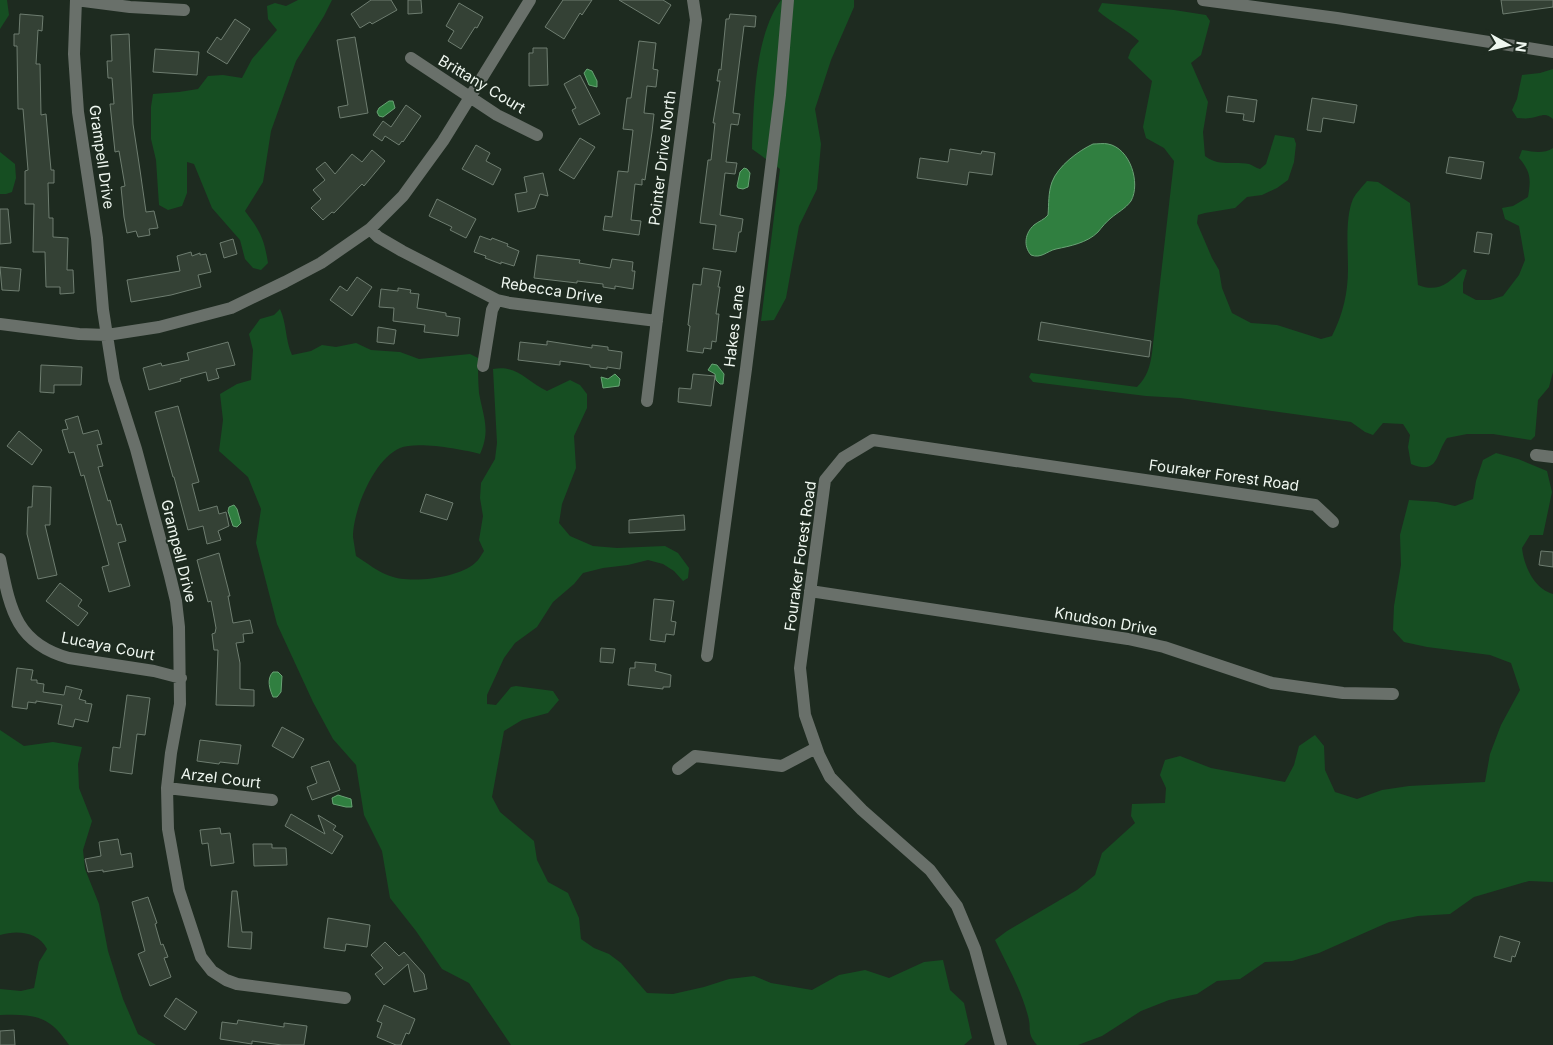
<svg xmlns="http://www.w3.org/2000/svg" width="1553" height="1045" viewBox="0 0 1553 1045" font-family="Inter,sans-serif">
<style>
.green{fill:#164e22}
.water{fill:#307f40;stroke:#69a375}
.building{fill:#344135;stroke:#6e7d70}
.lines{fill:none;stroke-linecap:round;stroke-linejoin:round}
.minor{stroke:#69706a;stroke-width:12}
.labels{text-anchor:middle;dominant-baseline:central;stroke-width:4;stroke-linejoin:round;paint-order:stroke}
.street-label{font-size:15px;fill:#eff7f0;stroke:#1e2b20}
</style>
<rect width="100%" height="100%" fill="#1e2b20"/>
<path class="green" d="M0 0H7L9 15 0 29Z
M298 0H332L324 16 296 61 271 131 263 182 245 211C260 231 264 238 268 263L261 270 253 268 245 259 240 240 212 208 194 164 187 162V193L182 206 168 210 159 205 156 160 151 139V107L153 94 179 92 198 89 208 76 223 75 242 78 252 59 277 30 268 19 267 6 275 3 286 6Z
M781 0H854V7L831 60 815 109 821 144 817 189 799 226 786 298 774 320 761 321 780 169 752 149C754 104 754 37 781 0Z
M1102 3 1174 10 1206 15 1210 21 1201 55 1191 63 1208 102 1203 132 1205 156C1219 167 1232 161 1249 164 1252 165 1256 168 1260 169L1266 164 1275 135 1294 138 1296 144 1294 162 1288 180 1277 188 1262 195 1247 197 1235 208 1205 213 1198 215 1197 223 1212 258 1219 270 1222 288 1232 313 1251 323 1277 325 1321 339 1332 336C1343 314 1348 293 1348 269 1348 248 1345 218 1353 199 1356 193 1363 186 1367 181L1378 182 1410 203 1418 285C1438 293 1449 283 1463 269L1467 270 1463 283V293L1476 300H1490L1503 296 1519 275 1525 260 1519 226 1505 219 1502 208 1513 206 1528 197C1531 179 1531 172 1519 158L1522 150C1533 152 1544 154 1553 148V372L1549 387 1538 400 1535 436 1531 440 1493 434H1467L1447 438C1435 455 1439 475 1411 464L1408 447 1410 435 1403 424 1383 423 1373 435 1365 432 1351 422 1180 398 1146 396 1033 382 1029 377 1031 373 1137 387C1147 377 1150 367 1152 353L1174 161 1164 148 1146 138 1143 127 1152 81 1128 58 1131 50 1139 41C1126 29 1111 22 1098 11Z
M1553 69V119C1545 111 1540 117 1530 118 1526 119 1521 118 1517 118L1512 110 1517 99 1522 75 1540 73Z
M0 152 15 164 16 178 12 192 6 194H0Z
M280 309C287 324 285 340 292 355L311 351 322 345 336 347 356 343 371 350 400 352 419 359 470 354 478 358C478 369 478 381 479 393 483 416 491 430 480 454 462 449 416 441 400 448 374 459 353 510 353 537 354 543 355 550 356 556 367 563 378 572 390 576 410 584 459 578 475 563 479 560 481 555 484 551L479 540 483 516 480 498 481 483 495 459 497 443 493 369C516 364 528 382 547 391L570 380 580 385 587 394V408L574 436 576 468 562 504 559 523 570 536 593 546 617 548 665 546 678 553 689 568 688 578 683 581 674 571 663 564 648 560 628 565 603 568 583 573 574 584 553 602 537 627 515 643 504 658 487 695V704L496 705 511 687 516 686 553 691 559 700 548 713 522 720 504 731 492 797 500 812 534 841 537 860 548 882 568 893 579 918 581 939 594 948 609 954 621 963 647 993 673 994 704 987 729 979 754 976 771 983 812 990 839 975 865 970 889 978 924 962 943 960 950 990 964 1003 972 1038 964 1045H511L469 983 442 969 416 931 390 898 382 851 364 815 356 765 333 739 313 702 277 624 256 543 261 509 248 477 219 451 223 420 220 394 237 384 251 380 253 350 249 334 260 319 274 315Z
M1496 453 1518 459 1547 471 1552 492 1543 535H1530L1522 548C1524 566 1534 589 1553 594V882L1529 881 1474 897 1450 914 1418 916 1389 922 1319 953 1292 961 1265 962 1240 979 1217 981 1197 994 1169 1000 1141 1011 1102 1036 1078 1045H1037C1026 1032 1032 1030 1028 1016 1021 989 1007 965 995 940L1007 931 1077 890 1095 875 1102 853 1135 823 1131 816 1132 804 1165 803 1166 788 1160 775 1165 760 1180 756 1211 768 1285 782 1294 765 1299 746 1315 735 1324 746 1325 770 1335 792 1357 799 1382 790 1409 786 1485 782 1490 754 1501 725 1520 690 1511 663 1490 655 1427 647 1404 642 1393 630 1394 606 1401 565 1400 535 1409 500 1437 502 1455 506 1473 499 1476 481 1483 460Z
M0 730 24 746 53 742 82 747 78 764 79 788 92 821 83 850 85 869 99 904 108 951 123 999 138 1034 156 1045H69C49 1015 34 1014 0 1015V989L21 991 34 988 39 962 47 949C38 932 18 930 0 935Z"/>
<path class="water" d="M587 69 592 71 597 81V87L589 85 584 73Z
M389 101H393L395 108 383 117 379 116 377 112 379 108Z
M1093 144C1098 144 1104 143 1108 144 1130 148 1141 183 1131 201 1125 209 1118 212 1111 218 1106 222 1102 227 1098 232 1087 243 1070 246 1056 249 1047 251 1041 259 1031 255 1023 246 1025 233 1034 225 1039 221 1044 220 1048 215 1049 204 1048 193 1052 182 1058 166 1078 151 1093 144Z
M744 168 747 169 750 173 748 187 743 189 738 188 737 186 740 172Z
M712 364 717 365 724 374 723 384H720L716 380 715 374 708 370Z
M615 374 620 379 619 386 603 388 601 377 608 379Z
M234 505 237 509 241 523 237 527 233 526 228 511 229 507Z
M273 672H278L282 676 281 692 277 697H273C270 690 266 679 273 672Z
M338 795 351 799 352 807H346L333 804 332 798Z"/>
<path class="building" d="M371 0H391L397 10 372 24 370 22 360 28 351 14Z
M408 0H421L422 13 408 14Z
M563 0H592L582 15 580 13 564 39 545 27Z
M619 0H663L671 5 659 24Z
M1501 0H1553V7L1503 14Z
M459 3 483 17 477 28 475 27 461 49 448 41 454 31 446 26Z
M20 14 43 16 42 31 38 30 36 64H40L41 115 46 114 51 170H54V183H48L49 218H53V237L68 238 67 270H73L74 293 60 294V287H46L45 252H33L34 204H25V171L28 170 23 109H18L17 46H14V34H19Z
M730 14 756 16 755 27 744 26 733 113 740 114 738 125 731 124 726 162 737 163 735 174 725 173 720 215 743 219 741 232H739L736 252 713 249 716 225 700 223 708 160H711L715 123H713L720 81H717L719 69 721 70 726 19H729Z
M235 19 250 29 227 64 207 52 217 37 221 40Z
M129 34 133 124 140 170 146 212 154 211 158 228 149 229 150 235 138 237 136 231 127 233 124 217 121 187 125 186 119 151 115 152 110 104H114L112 78H108L107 61H112L111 35Z
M355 37 368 113 340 118 338 107 348 105 337 40Z
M639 41 656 43 653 69 658 70 656 87 647 86 644 113 654 114 652 132 645 180 642 179V185L635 184 631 220 641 221 639 235 603 230 605 216 612 217 618 171 628 172 633 130 623 129 627 98H631Z
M533 48H547L548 85 529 86V53H533Z
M155 49 199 52 197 75 153 72Z
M580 75 600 114 579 125 572 110 576 108 564 84Z
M1228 96 1257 100 1254 122 1243 120 1244 114 1226 112Z
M1312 98 1357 105 1354 123 1323 118 1321 132 1307 130Z
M406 105 421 116 403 142 402 141 399 145 385 136 382 141 373 135 383 121 391 127Z
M580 138 595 147 574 179 559 170Z
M476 145 490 153 486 161 501 169 493 185 462 169Z
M950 149 981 154 982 151 995 153 992 175 969 172 967 185 917 178 920 158 948 162Z
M372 150 385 161 364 186 362 184 334 213 332 212 323 220 311 208 321 199 313 190 325 180 316 169 325 162 335 174 352 154 362 162Z
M1449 157 1484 162 1481 179 1446 173Z
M543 173 548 196 540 194 535 208 518 212 515 194 527 192 524 177Z
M437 199 476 219 466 238 450 230 452 227 429 216Z
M0 209H8L11 243 0 244Z
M1477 232 1492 234 1489 254 1474 252Z
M480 236 491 240 492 238 508 244 507 246 519 251 514 266 501 262V264L485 258 486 256 474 252Z
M233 239 237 254 224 258 220 243Z
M191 252 192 256 200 253V255L206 254 211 272 198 275 201 287 171 295 131 302 127 280 180 271 177 256Z
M537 255 580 260 579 263 610 268 612 259 633 262 632 271H635L633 289 615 286V289L603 287V284L577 281V283L534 278Z
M0 267 21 269 19 291 2 290Z
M703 268 721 271 718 287H720L716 314H719L716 342 712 341 711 349 704 348 703 353 687 351 690 326 688 325 693 284 701 285Z
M357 277 372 287 352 316 330 300 340 286 347 291Z
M398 288 411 290 410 293 419 294 417 308 446 313V316L460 318 458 336 424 332 425 325 393 321 394 308 379 307 381 289 398 291Z
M1041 322 1151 341 1149 357 1038 340Z
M378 327 396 330 394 344 377 342Z
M547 341 592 348V345L608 347V350L622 352 620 369 607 367V369L590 367V365L560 361V365L518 360 520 342 547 345Z
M228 342 235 365 216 369 219 378 208 381 206 372 180 379 181 381 149 390 143 368 161 363 162 366 189 360 187 353Z
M41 365 82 367 81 385H54V393L40 392Z
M693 374 715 376 711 406 678 402 679 388 691 389Z
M178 406 199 482 192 484 199 511 217 506 219 514 226 512 229 526 218 531 221 540 207 544 203 526 188 530 174 477H173L155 412Z
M78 416 83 434 98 430 102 444 97 445 103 466 98 467 108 501 110 500 117 525 121 524 126 541 118 543 130 586 109 592 102 567 109 565 84 475 81 476 74 452 69 453 62 430 68 429 65 420Z
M19 431 42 450 32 465 7 446Z
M33 486 51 487 50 525H45L57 575 38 579 27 534 28 507H32Z
M426 494 453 503 447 520 420 512Z
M684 515 685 530 629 533V520Z
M1541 551 1553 552V567L1539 565Z
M219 553 230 596H228L233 623 250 620 253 633 243 634 244 642 236 643 240 663V689L254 690V706L216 705 218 650H214L212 634 215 633 216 628 211 601 208 602 197 560Z
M60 583 82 600 78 606 88 613 78 626 46 601Z
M654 599 674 601 671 621 676 622 674 635 666 634 665 642 650 640Z
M601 648 615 649 613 663 600 662Z
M635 662 656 664 655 671 671 675 670 687H663V689L628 685 630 668H635Z
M17 668 33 670 31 680H37V683L44 684 43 692 64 695 66 686 82 690 79 699 86 701 85 703 92 704 88 722 75 719 73 727 58 724 62 705 36 701V703L28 702 27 709 12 707Z
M127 695 150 698 145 735 137 734 132 774 110 771 113 747 120 748Z
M282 727 304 739 293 758 272 746Z
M200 740 241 745 238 764 220 762 219 764 197 761Z
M329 761 340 790 312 800 307 787 317 783 311 767Z
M291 814 325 834 318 815 336 826 333 830 343 836 332 854 285 826Z
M220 828 221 834 230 833 234 863 211 866 208 843 202 844 200 830Z
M118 839 121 855 131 853 133 867 103 872V870L88 872 85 859 101 856 99 842Z
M253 844H272V848H286L287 865 254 866Z
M232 891H237L242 932H252L251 949 228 947Z
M148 897 157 923 155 924 161 945 163 944 168 957 164 958 171 977 150 986 138 954 145 951 132 902Z
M328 918 370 925 367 947 346 944 345 951 324 948Z
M1500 936 1520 942 1515 957 1512 956 1511 962 1494 957Z
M385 942 399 956 404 952 424 974 427 989 414 992 408 964 384 985 375 974 383 968 371 955Z
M176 998 197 1012 185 1030 164 1016Z
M384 1005 415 1019 409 1034 406 1033 401 1045H396L377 1037 382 1023 377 1021Z
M238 1020 284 1027V1023L307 1026 304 1045H282L252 1041V1044L220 1039 222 1022 237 1024Z
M14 1030 15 1045H0V1031Z"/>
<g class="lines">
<path class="minor" d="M1203 0 1337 18 1553 52
M184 10 130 7 76 0 74 54 78 112 97 238 103 310 114 380 136 449 170 576 176 601 179 627 180 704 171 753 167 788 168 829 179 890 201 957 212 971 226 980 237 984 345 998
M411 58 497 115 537 135
M370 229 378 237 402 251 497 300 510 303 657 321
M0 324 79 334 107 335 159 327 231 308 285 282 321 263 370 229 403 196 443 141 530 0
M483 366 492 310 497 300
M647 401 658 311 696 20 693 0
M1536 455 1553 457
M0 559C10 608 15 643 69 658L154 671 181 678
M810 591 1128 639 1164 647 1272 683 1343 693 1393 694
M707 656 746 369 780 95 788 0
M678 769 695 756 782 766 816 748
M167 788 272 800
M1001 1045 975 949 957 906 930 870 862 810 830 777 819 755 805 715 800 668 825 480 843 458 873 440 1315 505 1333 522"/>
</g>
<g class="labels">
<g class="street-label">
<text transform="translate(482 84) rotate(31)">Brittany Court</text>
<text transform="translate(102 157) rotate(82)">Grampell Drive</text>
<text transform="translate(662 158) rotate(-83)">Pointer Drive North</text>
<text transform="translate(552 290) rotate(9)">Rebecca Drive</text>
<text transform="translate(734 326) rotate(-83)">Hakes Lane</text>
<text transform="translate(1224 475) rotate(8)">Fouraker Forest Road</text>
<text transform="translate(179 551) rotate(76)">Grampell Drive</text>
<text transform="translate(800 556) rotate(-82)">Fouraker Forest Road</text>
<text transform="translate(1106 621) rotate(10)">Knudson Drive</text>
<text transform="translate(108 646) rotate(11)">Lucaya Court</text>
<text transform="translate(221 778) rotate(7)">Arzel Court</text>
</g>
</g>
<g transform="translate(1508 45) rotate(98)" stroke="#1e2b20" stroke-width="4" paint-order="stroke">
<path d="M0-4L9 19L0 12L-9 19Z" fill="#eff7f0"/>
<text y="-8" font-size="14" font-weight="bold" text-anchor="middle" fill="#eff7f0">N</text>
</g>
</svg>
